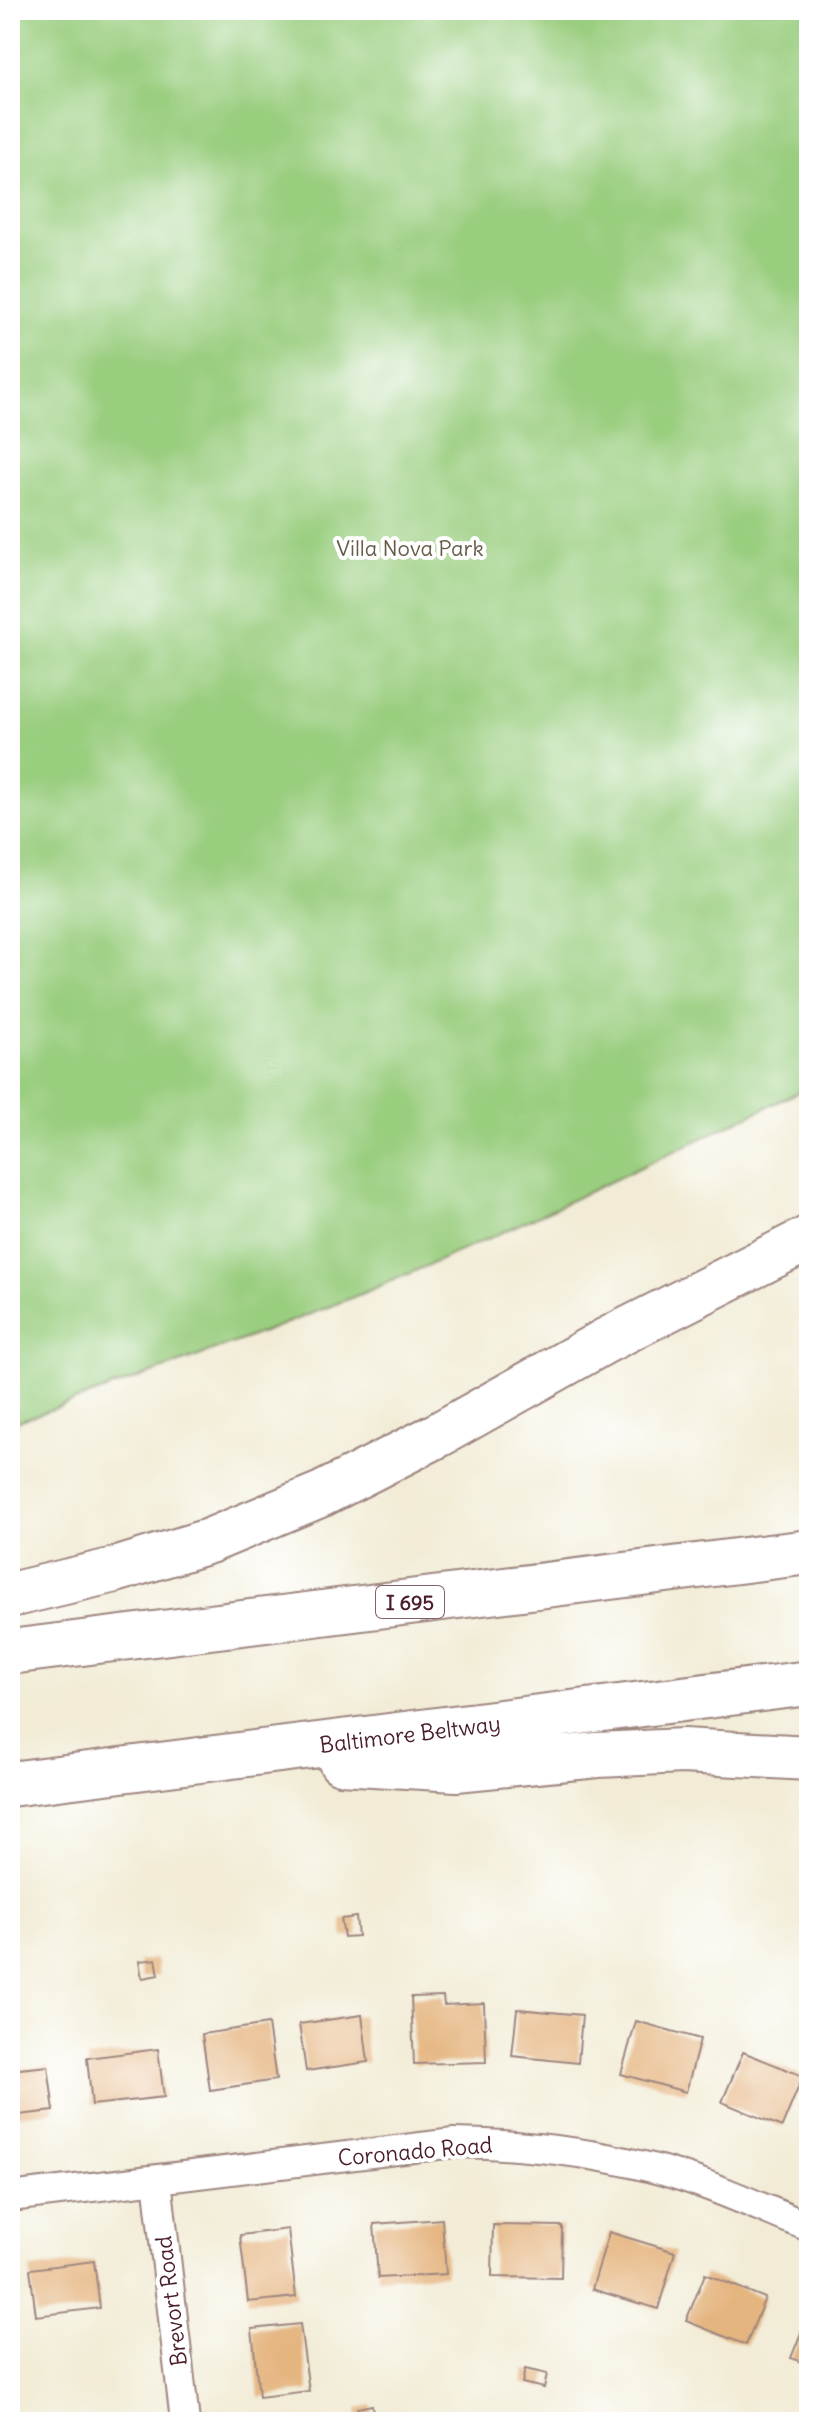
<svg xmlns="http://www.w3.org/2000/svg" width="819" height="2432" viewBox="0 0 819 2432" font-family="Delius,sans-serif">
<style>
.green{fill:#9ace7f;stroke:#727655;stroke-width:2}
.building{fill:#e5b580}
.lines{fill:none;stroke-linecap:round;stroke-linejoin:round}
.street-casing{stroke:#9e8680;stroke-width:32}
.highway-casing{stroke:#9e8680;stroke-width:48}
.street{stroke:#fff;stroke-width:28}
.highway{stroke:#fff;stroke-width:44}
.labels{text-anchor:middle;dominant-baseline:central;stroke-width:8;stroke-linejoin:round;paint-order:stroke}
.shield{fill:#fff;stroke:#80626b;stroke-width:2}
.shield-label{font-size:20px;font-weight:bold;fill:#4a1f2b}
.park-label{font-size:22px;fill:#665c48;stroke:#fff}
.street-label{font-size:22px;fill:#4a1f2b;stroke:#fff}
</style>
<rect width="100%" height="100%" fill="#fff"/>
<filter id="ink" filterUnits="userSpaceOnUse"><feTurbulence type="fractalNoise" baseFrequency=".0125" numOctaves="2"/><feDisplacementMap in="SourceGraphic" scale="16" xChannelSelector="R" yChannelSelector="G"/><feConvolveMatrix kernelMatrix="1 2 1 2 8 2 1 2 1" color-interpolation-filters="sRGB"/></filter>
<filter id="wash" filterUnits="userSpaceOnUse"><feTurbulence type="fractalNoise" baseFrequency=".006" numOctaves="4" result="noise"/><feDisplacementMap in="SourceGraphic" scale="32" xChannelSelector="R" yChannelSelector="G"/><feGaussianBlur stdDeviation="1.8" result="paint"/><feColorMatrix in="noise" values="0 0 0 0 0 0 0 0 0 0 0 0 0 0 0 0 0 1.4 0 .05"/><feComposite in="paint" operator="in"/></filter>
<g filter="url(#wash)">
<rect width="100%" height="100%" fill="#f2ecd6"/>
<path class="green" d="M10 10H809V1087C656 1159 503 1236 346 1300 235 1344 123 1384 10 1424Z"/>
<g id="blocks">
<path class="building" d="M356 1917 358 1936 344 1937 341 1919Z
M156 1959 159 1975 142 1978 139 1961Z
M443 1996 444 2005 484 2003 486 2062 414 2064 411 1997Z
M517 2009 582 2015 578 2063 512 2056Z
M362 2015 368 2062 306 2071 299 2024Z
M636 2021 700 2039 686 2092 621 2074Z
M268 2024 276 2080 210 2090 202 2034Z
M158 2049 164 2097 92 2105 87 2058Z
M743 2052 803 2076 782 2127 722 2102Z
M48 2066 54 2111 10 2116V2070Z
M442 2219 446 2274 378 2278 374 2224Z
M493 2225 562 2226 561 2278 492 2277Z
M288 2229 296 2297 248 2302 240 2235Z
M609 2232 675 2252 658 2309 592 2289Z
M94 2261 100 2308 36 2316 30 2269Z
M705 2274 765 2298 746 2345 686 2321Z
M809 2313V2365L791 2358Z
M300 2324 309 2391 259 2397 252 2329Z
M525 2369 547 2374 544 2388 522 2383Z
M372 2405 374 2422H359L357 2408Z"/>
</g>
</g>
<g filter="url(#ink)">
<use href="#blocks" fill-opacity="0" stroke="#9e8680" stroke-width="2"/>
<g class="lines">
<g class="street-casing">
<path id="street" d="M157 2180 185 2422
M10 2197 454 2143C519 2144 585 2151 648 2167 703 2180 756 2206 809 2227"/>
</g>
<g class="highway-casing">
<path id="highway" d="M10 1595 115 1570 209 1541 322 1494 438 1435 605 1341 809 1238
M10 1652 809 1552
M341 1762 456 1769 598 1755 683 1751 809 1758
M10 1784 809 1683"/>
</g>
<use href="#street" class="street"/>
<use href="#highway" class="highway"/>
</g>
</g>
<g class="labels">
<rect class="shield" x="376" y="1586" width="68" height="32" rx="6"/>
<g class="shield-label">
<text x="410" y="1602">I 695</text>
</g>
<g class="park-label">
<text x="410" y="548">Villa Nova Park</text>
</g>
<g class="street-label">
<text transform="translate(410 1734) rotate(-7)">Baltimore Beltway</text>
<text transform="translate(415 2151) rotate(-5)">Coronado Road</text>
<text transform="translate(171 2301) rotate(-97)">Brevort Road</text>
</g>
</g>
<rect width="819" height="2432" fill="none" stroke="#fff" stroke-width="40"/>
</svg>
